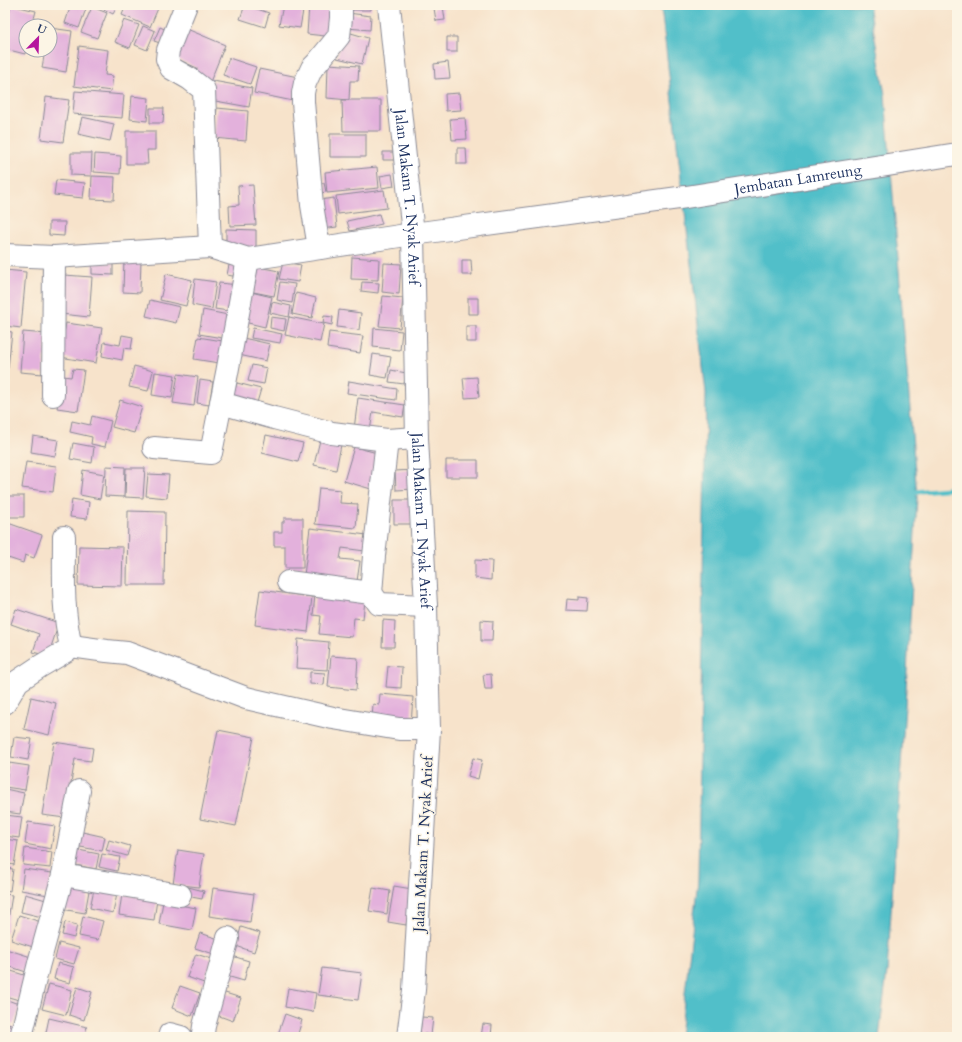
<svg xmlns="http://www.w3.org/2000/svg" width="962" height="1042" viewBox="0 0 962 1042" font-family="Cardo,serif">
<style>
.water{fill:#51bfc9;stroke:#367794}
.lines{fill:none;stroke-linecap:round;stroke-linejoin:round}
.stream{stroke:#51bfc9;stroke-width:4.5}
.building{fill:#e3b1dc}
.minor-casing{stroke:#898994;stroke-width:24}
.minor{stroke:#fff;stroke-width:22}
.labels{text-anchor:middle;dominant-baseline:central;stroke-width:3;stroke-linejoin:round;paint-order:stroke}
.street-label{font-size:15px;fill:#1b2f5e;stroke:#fcf5e5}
</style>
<rect width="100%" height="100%" fill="#fcf5e5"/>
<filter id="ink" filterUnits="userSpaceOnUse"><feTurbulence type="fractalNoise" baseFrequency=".025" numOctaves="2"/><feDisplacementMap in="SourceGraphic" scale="8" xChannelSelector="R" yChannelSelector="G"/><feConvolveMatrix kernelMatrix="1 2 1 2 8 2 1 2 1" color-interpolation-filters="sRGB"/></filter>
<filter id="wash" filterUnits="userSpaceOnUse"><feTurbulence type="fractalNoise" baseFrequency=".012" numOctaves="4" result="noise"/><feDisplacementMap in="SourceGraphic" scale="16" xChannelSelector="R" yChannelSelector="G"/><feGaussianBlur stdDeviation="0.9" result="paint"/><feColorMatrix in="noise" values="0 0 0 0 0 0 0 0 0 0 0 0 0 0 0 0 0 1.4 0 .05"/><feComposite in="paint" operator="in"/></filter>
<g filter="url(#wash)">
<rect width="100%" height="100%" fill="#f7e3cb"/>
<path class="water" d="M660 5H869L885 95 917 497 905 706 887 971 879 1037H680L698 880 706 393 662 15Z"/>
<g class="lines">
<path class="stream" d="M911 492 957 488"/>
</g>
<g id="blocks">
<path class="building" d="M11 5 36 11 32 26H26V49L25 54 5 49V28Z
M71 5 87 6 79 28 65 23Z
M96 5H118L113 14Z
M126 5H156L159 6 150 27 122 15Z
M245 5 269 13 265 27 240 19Z
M283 5H304L300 28 279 25Z
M309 5H337L334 37 307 34Z
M347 5H371V10H347Z
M443 6 445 20 436 21 434 8Z
M92 7 107 13 97 38 81 32Z
M348 13 371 16 370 30 347 28Z
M124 20 139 25 130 48 115 42Z
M143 26 155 31 147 50 135 45Z
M160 27 171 32 160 43 154 41Z
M50 28 72 31 66 72 42 68 45 50H50Z
M187 29 225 45 210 82 194 75 197 68 175 58Z
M344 31 368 38 362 64 337 58Z
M447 37H457V52H447Z
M79 46 108 50 105 75 113 76 111 91 74 86Z
M229 58 256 67 250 84 223 75Z
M448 62 450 78 435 79 434 64Z
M328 64 359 66 358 81H350L349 100 327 98Z
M259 69 298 77 293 101 254 93Z
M213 81 252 88 249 107 210 100Z
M75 91 124 95 122 118 73 114Z
M459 93 461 110 446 111 445 94Z
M132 96 149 98 147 121 130 119Z
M46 97 69 100 63 142 41 139Z
M342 100H381V131H343Z
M150 108H164L163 123H150Z
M217 108 248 111 246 141 214 138Z
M82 117 114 124 110 141 78 134Z
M465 118 467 139 452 140 450 119Z
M126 131H155V150H147L148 164H126Z
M330 134H366V157H330Z
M457 148H466L467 164H457Z
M383 152H393L394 160H383Z
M71 153H92L91 176 71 175Z
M95 154 121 156 120 174 94 172Z
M377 167 379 188 327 193 325 172Z
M392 174 394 186 382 188 380 176Z
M92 176 115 177 114 200 91 199Z
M56 180 85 183 83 198 54 195Z
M324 183 326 192 316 194 314 184Z
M253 185 256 225 230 226 229 206 239 205 238 186Z
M384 190 387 208 338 214 336 196Z
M334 198 337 227 322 229 319 200Z
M379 214 382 224 350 231 347 221Z
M49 222H65L64 236 49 235Z
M226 229 256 230V250H226Z
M352 257 379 259 378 280 351 279Z
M124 258 141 259 140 293 123 292Z
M462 260H471L472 275H462Z
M283 262 301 265 298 282 279 279Z
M92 263H113V275L92 274Z
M384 263 401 264 399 294 382 292Z
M229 265 240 266 238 277 227 275Z
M258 267 279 271 274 296 253 292Z
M5 270 26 272 21 328 5 326Z
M166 274 192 280 186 306 160 300Z
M64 275 92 277 89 317 61 314Z
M195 279 216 282 212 309 192 305Z
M280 282 295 284 292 303 277 300Z
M362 282 379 283 378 293 361 291Z
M219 283 239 285 235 312 215 309Z
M251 292 272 297 265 327 244 322Z
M296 293 316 298 312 318 292 314Z
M383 296 403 298 400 328 379 326Z
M468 298H478V314H468Z
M150 300 180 307 176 323 146 316Z
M272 302 291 306 289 317 270 313Z
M203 310 233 316 228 339 199 334Z
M339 310 361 313 359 330 337 327Z
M324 316 333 317 332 325 323 323Z
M271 317 286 319 284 331 270 328Z
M289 317 324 324 320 342 285 335Z
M66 323 102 328 96 363 60 357Z
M466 326H476V342H466Z
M253 328 282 334 280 343 251 338Z
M374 328 402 331 400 350 373 347Z
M5 331 12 332 8 368 5 367Z
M23 332 47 334 43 374 20 372Z
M329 332 363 336 360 353 327 348Z
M122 335 133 337 131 349 124 348 122 360 102 356 104 342 120 345Z
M198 337 229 342 225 364 194 359Z
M243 338 270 344 266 361 239 355Z
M373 354 391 357 387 378 370 375Z
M252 365 267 368 264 384 248 381Z
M134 366 153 371 148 391 129 387Z
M73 369 84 370 78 411 57 408 63 376 71 377Z
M391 370 406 373 404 384 389 382Z
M155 372 175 375 172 398 152 395Z
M178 374 198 377 194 406 173 403Z
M477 377 479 397 465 398 463 378Z
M200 380 213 382 209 405 197 403Z
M349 381 397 389 396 400 347 393Z
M237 383 261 389 256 406 232 400Z
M358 398 405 405 403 417 373 412 370 431 354 429Z
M120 400 142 407 134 433 112 427Z
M92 416 111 421 105 447 91 444 92 437 70 432 72 421 90 425Z
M266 435 303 443 298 462 262 453Z
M33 436 58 440 55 456 31 452Z
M320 440 341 445 336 470 314 465Z
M73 443 94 447 92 463 70 459Z
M354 447 381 454 371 489 344 481Z
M446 460H478V477H446Z
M26 462 56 466 53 492 22 488Z
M106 466 125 467 124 497 105 496Z
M126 468H145L143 498 125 497Z
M83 470 104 474 100 499 80 495Z
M414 470 415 489 396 490 395 471Z
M148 474 169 475 167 498 146 496Z
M319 488 341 490 340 503 358 504 356 528 315 524Z
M5 496H24V517H5Z
M72 499 89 502 87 519 70 517Z
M394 500H411V524H394Z
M128 511 165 512 164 585H127Z
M284 518H303V568H285V546H274V532H282V522H284Z
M8 523 42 535 34 558 25 555 23 563 5 557V532Z
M310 528 367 535 365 551 342 548 340 559 360 561 357 581 304 575Z
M79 546 123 547 122 586 78 585Z
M475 560 492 561 491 580 475 578Z
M260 590 312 597 308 632 255 625Z
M315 595 365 600 363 619 354 618 352 637 319 634 321 616 313 615Z
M579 597 588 598 587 611 566 610 567 599 579 600Z
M16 609 59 623 48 656 33 652 39 634 11 624Z
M383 620 395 621 394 647H382Z
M481 620 493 621 492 641H481Z
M298 639 329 642 327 670 296 668Z
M331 656 358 658 356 690 328 687Z
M388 666 402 667 401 688 386 687Z
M310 672 325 673 324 685 310 684Z
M491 674 492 689H485L483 675Z
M380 694 413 697 411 724 372 720 373 704 379 705Z
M31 697 56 703 49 735 24 729Z
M218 730 254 737 236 826 200 819Z
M14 737 32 739 28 760 11 757Z
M54 742 93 748 91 761 75 759 65 818 42 815Z
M473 758 482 760 478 779 468 776Z
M9 763 29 766 25 790 5 787Z
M5 789 24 793 20 814 5 812Z
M5 815 22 817 19 838 5 836Z
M28 822 55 826 51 849 25 844Z
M78 831 105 837 102 851 75 846Z
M5 839 18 841 14 865 5 863Z
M109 840 130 846 127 856 106 850Z
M25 848 52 852 50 868 23 865Z
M73 849 99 854 96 869 70 864Z
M178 850 204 854 199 887 173 884Z
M102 854 120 857 117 871 99 867Z
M5 868 13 869 10 891 5 890Z
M24 869 52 873 48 895 21 890Z
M65 886 89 891 85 913 61 909Z
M394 886 412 889 406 925 388 922Z
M188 887 204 891 202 899 186 896Z
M213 888 254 894 250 922 209 916Z
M373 888 390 891 387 914 369 911Z
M94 889 117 894 113 913 90 908Z
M5 894 12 895 6 933H5Z
M25 894 46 900 42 917 21 912Z
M122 894 157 900 154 920 119 915Z
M163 902 196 908 192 930 159 924Z
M19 915 41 922 33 947 11 940Z
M83 916 103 921 98 940 79 936Z
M65 922 77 925 74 938 62 935Z
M241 927 260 933 254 952 236 946Z
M200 933 222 940 217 955 195 948Z
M59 943 79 948 74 964 55 959Z
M6 949 31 957 26 972 5 965V953Z
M196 954 212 959 204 983 187 977Z
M229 955 249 961 244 981 223 975Z
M58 963 74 967 70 983 54 979Z
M322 968 362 973 358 1000 318 995Z
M5 969 27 976 19 1000 5 996Z
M49 984 72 990 66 1015 42 1009Z
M180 986 200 993 192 1016 172 1008Z
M77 987 92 992 84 1020 69 1015Z
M288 988 316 993 313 1012 285 1007Z
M222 992 241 998 233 1021 214 1014Z
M5 999 21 1005 14 1025 5 1022Z
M285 1014 302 1020 297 1037H277Z
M422 1017 433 1018 431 1035 420 1033Z
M49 1018 87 1027 84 1037H45Z
M483 1024 492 1025 491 1037H481Z
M5 1025 17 1028 14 1037H5Z"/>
</g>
</g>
<g filter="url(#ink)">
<use href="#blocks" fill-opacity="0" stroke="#898994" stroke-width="1"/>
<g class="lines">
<g class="minor-casing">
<g id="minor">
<path d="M186 5 168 50 167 59 171 68 190 79 204 90 210 247"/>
<path id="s1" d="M389 5 413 234 417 438 426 606 429 729 414 990 408 1037"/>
<path d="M319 248 312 205 303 102V93L305 83 312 68 317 63 339 36 341 18V5"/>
<path id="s2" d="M5 255 54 257 210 247 248 259 413 234 686 197 957 154"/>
<path d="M248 259 227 373 221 403 274 418 332 433 387 440 417 438"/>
<path d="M53 395 54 257"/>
<path d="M154 448 211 453 221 403"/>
<path d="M64 537C64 573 62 611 71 646"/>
<path d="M288 582 371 593 379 604 426 606"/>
<path d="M371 593 374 556 387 440"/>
<path d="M5 703 18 681 39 667 66 651 71 646 107 651 127 653 246 698 333 718 399 729H429"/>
<path d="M63 875 180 895"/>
<path d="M170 1034 181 1037"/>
<path d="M21 1037 39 963 63 875 79 791"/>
<path d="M204 1037 203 1033 204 1026 228 938"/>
</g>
</g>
<use href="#minor" class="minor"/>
</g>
</g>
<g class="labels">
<g class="street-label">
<text stroke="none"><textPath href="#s2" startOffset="801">Jembatan Lamreung</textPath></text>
<text stroke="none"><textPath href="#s1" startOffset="193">Jalan Makam T. Nyak Arief</textPath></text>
<text stroke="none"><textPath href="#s1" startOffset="517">Jalan Makam T. Nyak Arief</textPath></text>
<text transform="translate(423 844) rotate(-87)">Jalan Makam T. Nyak Arief</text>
</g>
</g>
<rect width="962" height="1042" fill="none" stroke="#fcf5e5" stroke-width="20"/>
<g transform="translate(38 38) rotate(23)"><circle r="19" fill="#fcf5e5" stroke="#a2a6af"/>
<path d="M0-3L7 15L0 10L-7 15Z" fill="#b5179e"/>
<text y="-6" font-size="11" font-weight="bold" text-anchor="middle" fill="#1b2f5e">U</text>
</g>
</svg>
